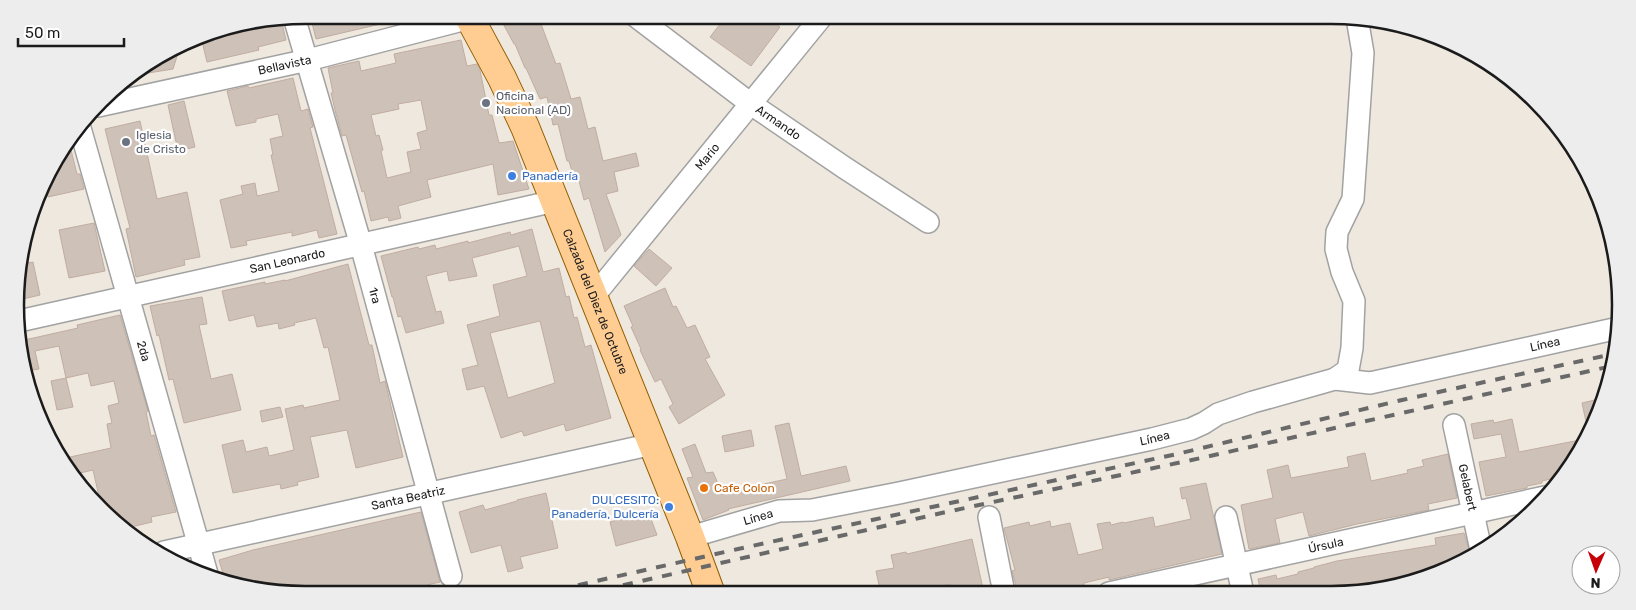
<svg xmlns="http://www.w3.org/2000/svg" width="1636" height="610" viewBox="0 0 1636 610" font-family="Rubik,sans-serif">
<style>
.building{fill:#cec1b8;stroke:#c1ada0;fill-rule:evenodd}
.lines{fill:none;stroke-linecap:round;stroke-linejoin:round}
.minor-casing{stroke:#a2a2a2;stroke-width:24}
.major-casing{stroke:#915d00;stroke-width:30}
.minor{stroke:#fff;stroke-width:21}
.major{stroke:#ffcd92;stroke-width:28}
.rail{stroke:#696969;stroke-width:4;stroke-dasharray:10 10;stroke-linecap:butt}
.worship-dot{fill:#6b7280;stroke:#fff;stroke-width:2}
.shop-dot{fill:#3f7fe0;stroke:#fff;stroke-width:2}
.food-dot{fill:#e8710a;stroke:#fff;stroke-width:2}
.labels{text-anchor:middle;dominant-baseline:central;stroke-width:4.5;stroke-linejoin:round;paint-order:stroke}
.street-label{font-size:12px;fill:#1b1b1b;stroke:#fff}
.worship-label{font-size:12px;fill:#5b616d;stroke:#fff;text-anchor:start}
.shop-label{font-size:12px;fill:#366cbe;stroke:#fff;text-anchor:start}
.food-label{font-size:12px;fill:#c56008;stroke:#fff;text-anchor:start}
.rim{fill:none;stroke:#1b1b1b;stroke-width:2.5}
</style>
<rect width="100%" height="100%" fill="#eee8de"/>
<path class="building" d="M310 15H401L402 19 316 39Z
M508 15H548L541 24 556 64 560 63 571 99 580 97 588 129 595 127 603 161 636 153 639 166 614 172 618 191 606 194 621 235 605 252 589 198 584 200 579 181 575 182 569 161H567L558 124 553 125 547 97 540 99 526 68H525L515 44H514L500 18Z
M727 15H763L780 27 751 66 710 37Z
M281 19 286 40 258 47 259 50 207 62 201 37 212 30Z
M461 40 467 66 477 64 480 70 489 115H492L499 143 513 141 529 189 498 195 493 164 427 180 431 197 398 206 401 218 389 221 388 217 371 221 364 191 362 192 346 135 342 136 336 114 331 93H333L328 68 359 61 361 71 396 63 394 54ZM421 100 427 130 417 133 421 149 407 152 411 172 387 178 381 151 383 150 379 135 376 136 371 115 399 109 398 104Z
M179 50 173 69 136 75 135 74Z
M293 78 301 111 308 109 313 127 310 128 337 234 319 238 317 230 292 236V232L246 241 247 245 231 248 220 200 243 194 241 186 255 183 257 196 279 191 271 155H273L270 139 283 136 278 114 256 119V122L236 126 227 91 248 86 249 88Z
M184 101 195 147 178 151 168 105Z
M140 121 157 199 187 192 200 257 184 260 185 265 136 277 126 229 130 228 105 129Z
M69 142 77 174H80L84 189 48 197 45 185 54 160Z
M94 223 105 271 69 278 59 230Z
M532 229 543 272 559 268 566 297 569 296 574 318 577 317 585 347 591 345 611 418 566 431 564 424 524 436 522 431 501 438 484 386 467 390 462 369 478 365 467 325 500 316 493 285 527 276 519 246 472 258 477 276 449 281 447 271 426 276 436 312 441 311 444 323 406 333 401 316 398 317 393 297H392L381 256 418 247 419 249 435 245 436 249 468 241V243L510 232 511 235ZM540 321 555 383 508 398 490 333Z
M649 249 672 268 656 286 634 266Z
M33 262 40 295 23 299 18 267V265Z
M348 264 369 345H372L380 383 385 381 403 457 356 468 347 430 310 437 319 477 297 482 298 485 281 489 280 484 233 493 222 445 243 440 246 452 267 447 269 456 294 450 285 409 303 405 304 408 340 400 328 347 324 348 316 318 294 323 295 325 279 329 278 323 257 327 254 315 229 321 222 291 265 282V284L285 280V281Z
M665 288 673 307 676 306 687 328 695 325 710 357 705 359 725 395 679 424 669 407 673 404 661 379 655 382 640 350 641 349 631 327 633 326 624 306Z
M202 297 207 324 199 325 211 379 232 374 241 410 184 423 173 379 169 380 159 335 157 336 150 306Z
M120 315 148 411 146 412 151 436 154 435 176 512 151 517 152 522 131 527V525L121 527 101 505 93 470 72 475 64 466 61 459 111 448 107 424 112 423 108 406 119 403 114 381 91 386 88 373 66 378 59 346 35 351 39 369 27 371 20 341 78 328 77 325Z
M66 378 73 407 57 410 51 381Z
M1603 398 1597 411 1588 431 1582 403Z
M280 407 283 417 262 422 260 411Z
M1512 419 1519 452 1585 439 1572 466 1563 476 1542 481V483L1527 486V488L1486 496 1479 462 1506 457 1501 434 1474 439 1471 424 1493 420 1494 423Z
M789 423 801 476 846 466 850 481 728 509 729 510 703 520 687 478 693 477 682 449 695 444 706 473 713 472 722 493 787 479 775 426Z
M751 430 754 446 725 452 722 436Z
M1365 453 1371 481 1408 473 1407 470 1424 466 1422 460 1448 454 1457 498 1428 504 1429 510 1357 524 1309 536 1303 512 1275 519 1280 543 1249 549 1241 505 1273 498 1267 470 1288 465 1291 478 1349 467 1347 457Z
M1206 483 1222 554 1109 580V577L1084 583V585L1065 589 1064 588 1039 593H1018L1012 571 1015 570 1004 528 1029 522 1030 526 1050 521 1051 527 1070 523 1078 555 1103 549 1097 524 1110 522 1111 525 1123 522 1124 523 1153 517 1155 527 1191 519 1186 498 1182 499 1180 488Z
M546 493 558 548 520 557 523 568 508 572 501 545 471 553 459 512 483 505 485 510 517 501V500Z
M648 511 657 535 616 546 610 522Z
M421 512 440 582 383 595H305L230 585 226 583 219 560 253 550Z
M1464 533 1471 557 1459 565 1369 592 1261 593 1258 579 1276 575 1277 579 1298 574V572L1314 568V567L1337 561 1436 545 1435 538Z
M972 539 984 593H953L950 584 915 592 916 594H881L876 571 894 568 891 555 906 552 907 554Z"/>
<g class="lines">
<g class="minor-casing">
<g id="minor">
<path id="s1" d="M634 15 751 104 845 168 928 222"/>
<path id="s2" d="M294 17 361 245 451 576"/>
<path id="s3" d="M98 106 308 60 470 18"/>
<path id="s4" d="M80 128 207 574"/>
<path id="s5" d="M593 297 823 15"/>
<path id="s6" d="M19 321 555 201"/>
<path d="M1335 379 1348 370 1352 348 1354 301 1342 272 1336 249 1337 232 1353 199 1363 53 1357 18"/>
<path id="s7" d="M1454 425 1481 550"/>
<path d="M989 517 1004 593"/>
<path d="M1226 517 1243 593"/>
<path id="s8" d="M690 537 779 511 812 510 899 493 1152 439 1191 429 1204 423 1218 414 1253 402 1335 379 1370 383 1614 329"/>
<path id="s9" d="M164 552 653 444"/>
<path id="s10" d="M1109 593 1545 497"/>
</g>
</g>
<g class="major-casing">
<g id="major">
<path id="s11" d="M468 15 502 78 525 127 690 537 711 594"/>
</g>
</g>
<use href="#minor" class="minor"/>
<use href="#major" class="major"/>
<path class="rail" d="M539 594 738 549 1177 454 1402 400 1613 354
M584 594 946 512 1201 458 1612 366"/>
</g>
<g class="worship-dot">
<circle cx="486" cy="103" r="5"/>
<circle cx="126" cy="142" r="5"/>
</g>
<g class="shop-dot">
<circle cx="512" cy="176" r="5"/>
<circle cx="669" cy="507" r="5"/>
</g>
<circle class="food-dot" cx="704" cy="488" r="5"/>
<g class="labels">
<g class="street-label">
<text stroke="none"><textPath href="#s3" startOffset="191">Bellavista</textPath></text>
<text stroke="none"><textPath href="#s1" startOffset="180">Armando</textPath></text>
<text stroke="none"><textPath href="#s5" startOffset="181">Mario</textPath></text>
<text stroke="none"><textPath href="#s6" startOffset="275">San Leonardo</textPath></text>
<text stroke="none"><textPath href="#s2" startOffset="290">1ra</textPath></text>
<text stroke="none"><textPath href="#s11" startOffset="314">Calzada del Diez de Octubre</textPath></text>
<text stroke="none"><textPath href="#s8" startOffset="881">Línea</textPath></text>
<text stroke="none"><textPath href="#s4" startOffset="232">2da</textPath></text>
<text stroke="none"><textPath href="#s8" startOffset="476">Línea</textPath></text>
<text stroke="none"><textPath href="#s7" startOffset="64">Gelabert</textPath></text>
<text stroke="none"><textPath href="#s9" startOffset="250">Santa Beatriz</textPath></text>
<text stroke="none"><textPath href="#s8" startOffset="71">Línea</textPath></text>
<text stroke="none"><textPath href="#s10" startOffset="222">Úrsula</textPath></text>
</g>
<g class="worship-label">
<text x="496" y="96">Oficina<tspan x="496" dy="14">Nacional (AD)</tspan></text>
<text x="136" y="135">Iglesia<tspan x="136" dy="14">de Cristo</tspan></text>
</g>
<g class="shop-label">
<text x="522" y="176">Panadería</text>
<text x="659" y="500" text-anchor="end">DULCESITO:<tspan x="659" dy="14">Panadería, Dulcería</tspan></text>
</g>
<g class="food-label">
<text x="714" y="488">Cafe Colon</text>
</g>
</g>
<path d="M0 0H1636V610H0ZM305 24H1331A281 281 0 0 1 1612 305V305A281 281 0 0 1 1331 586H305A281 281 0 0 1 24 305V305A281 281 0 0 1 305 24Z" fill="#ededed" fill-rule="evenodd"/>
<path class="rim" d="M305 24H1331A281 281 0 0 1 1612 305V305A281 281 0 0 1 1331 586H305A281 281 0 0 1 24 305V305A281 281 0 0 1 305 24Z"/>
<g transform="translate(1596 570) rotate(182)"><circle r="24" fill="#ffffff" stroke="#a4a4a4"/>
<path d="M0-4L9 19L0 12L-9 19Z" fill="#c50006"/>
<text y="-8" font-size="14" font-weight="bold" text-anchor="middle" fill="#1b1b1b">N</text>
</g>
<path d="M18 38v8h106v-8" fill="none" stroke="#1b1b1b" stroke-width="2.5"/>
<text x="25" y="38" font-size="15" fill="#1b1b1b" stroke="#ffffff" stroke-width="4" paint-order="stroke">50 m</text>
</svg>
